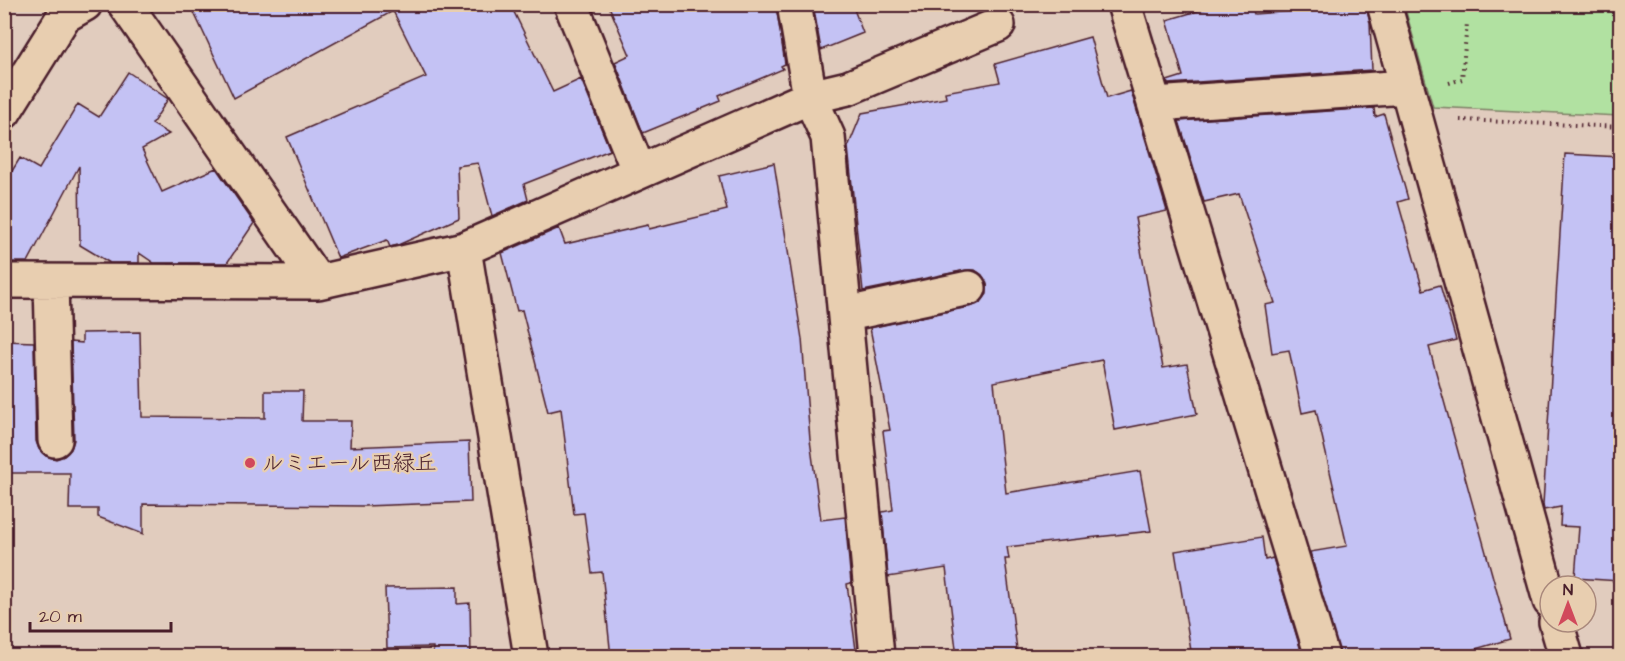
<svg xmlns="http://www.w3.org/2000/svg" width="1625" height="661" viewBox="0 0 1625 661" font-family="'Architects Daughter','Klee One',sans-serif">
<style>
.green{fill:#b1e1a1;stroke:#7e8066;stroke-width:1.5}
.building{fill:#c4c2f4;stroke:#4a1f2b;stroke-width:1.5}
.lines{fill:none;stroke-linecap:round;stroke-linejoin:round}
.minor-casing{stroke:#4a1f2b;stroke-width:38}
.path{stroke:#4a1f2b;stroke-width:4;stroke-dasharray:1.5 4.5;stroke-linecap:butt}
.minor{stroke:#e8ceb0;stroke-width:33}
.poi-dot{fill:#d1495b;stroke:#e8ceb0;stroke-width:2}
.labels{text-anchor:middle;dominant-baseline:central;stroke-width:4.5;stroke-linejoin:round;paint-order:stroke}
.poi-label{font-size:22px;fill:#4a1f2b;stroke:#e8ceb0;text-anchor:start}
</style>
<rect width="100%" height="100%" fill="#e1ccbe"/>
<filter id="ink" filterUnits="userSpaceOnUse"><feTurbulence type="fractalNoise" baseFrequency=".0167" numOctaves="2"/><feDisplacementMap in="SourceGraphic" scale="12" xChannelSelector="R" yChannelSelector="G"/><feConvolveMatrix kernelMatrix="1 2 1 2 8 2 1 2 1" color-interpolation-filters="sRGB"/></filter>
<g filter="url(#ink)">
<path class="green" d="M1404 5H1620V116L1433 107Z"/>
<path class="building" d="M190 4H510L553 92 581 79 610 150 524 184 528 200 492 216 478 163 457 166 459 218 398 245 390 247 387 240 338 258 287 137 426 77 393 11 234 98Z
M608 4H776L785 64 781 66 783 69 719 96 721 101 643 133 615 62 630 55Z
M813 4H852L863 33 821 50Z
M1221 4H1251L1254 14 1366 6 1370 23 1372 70 1168 84 1167 81 1183 76 1167 20Z
M1090 37 1107 98 1131 91 1167 211 1135 218 1163 368 1187 364 1197 414 1115 430 1102 360 994 382 1006 493 1140 471 1151 531 1007 547 1009 559H1005L1018 657H957L946 568 888 577 882 512 893 510 883 431 890 430 870 328 973 306 982 301 987 294V285L982 275 975 270H966L863 291 848 147 862 113 946 98 945 92 1000 82 995 64Z
M128 72 168 99 152 124 169 134 142 149 162 192 216 168 254 223 227 263H154L139 253V263H110L80 245 79 166 28 262H4V184L20 158 39 169 78 104 99 117Z
M1374 108 1375 117 1384 114 1408 199 1398 202 1423 290 1440 285 1456 340 1429 347 1510 639 1448 657H1340L1310 552 1347 546 1316 410 1302 413 1289 350 1272 353 1265 305 1275 303 1239 194 1204 202 1179 121Z
M1565 154 1620 157V581L1575 578 1579 527 1560 526 1561 507 1544 510 1543 504Z
M774 163 802 339 810 440 821 520 845 517 851 583 847 584 857 657H611L602 572 592 573 584 513 574 514 561 409 548 412 522 310 517 311 502 253 559 228 565 244 648 225 649 229 727 210 719 176Z
M140 332 142 417 265 418V391H303L302 421H351L350 447 469 442 471 502 364 506 143 504V534L98 517V509H69L70 473H8V463H4V341L34 342 36 441 39 449 46 456 56 459 64 456 71 449 74 440 71 342 82 343V333Z
M1262 537 1265 560 1273 558 1303 657H1192L1175 551Z
M457 587V604L470 603 471 657H433V647L387 648 385 588Z"/>
<g class="lines">
<g class="minor-casing">
<path id="minor" d="M125 4 318 282
M571 4 639 172
M794 4 810 97 828 137 877 656
M1124 4 1322 656
M1384 4 1550 601
M1155 104 1406 87
M4 112 64 16 85 4
M464 249 531 656
M4 281 318 282 464 249 810 97 848 88 998 25
M51 282 55 440
M847 314 969 288
M1556 622 1566 656"/>
</g>
<path class="path" d="M1449 83 1462 79 1467 23
M1460 120 1620 127"/>
<use href="#minor" class="minor"/>
</g>
</g>
<circle class="poi-dot" cx="250" cy="463" r="6"/>
<g class="labels">
<g class="poi-label">
<text x="262" y="463">ルミエール西緑丘</text>
</g>
</g>
<rect width="1625" height="661" fill="none" stroke="#e8ceb0" stroke-width="24"/>
<rect x="12" y="12" width="1601" height="637" fill="none" stroke="#4a1f2b" stroke-width="2" filter="url(#ink)"/>
<g transform="translate(1568 604)"><circle r="28" fill="#e8ceb0" stroke="#a9887b" stroke-width="1.5"/>
<path d="M0-4.5L10 22L0 15L-10 22Z" fill="#d1495b"/>
<text y="-9" font-size="16" font-weight="bold" text-anchor="middle" fill="#4a1f2b">N</text>
</g>
<path d="M30 622v9h141v-9" fill="none" stroke="#4a1f2b" stroke-width="3"/>
<text x="39" y="622" font-size="18" fill="#4a1f2b" stroke="#e8ceb0" stroke-width="4.5" paint-order="stroke">20 m</text>
</svg>
